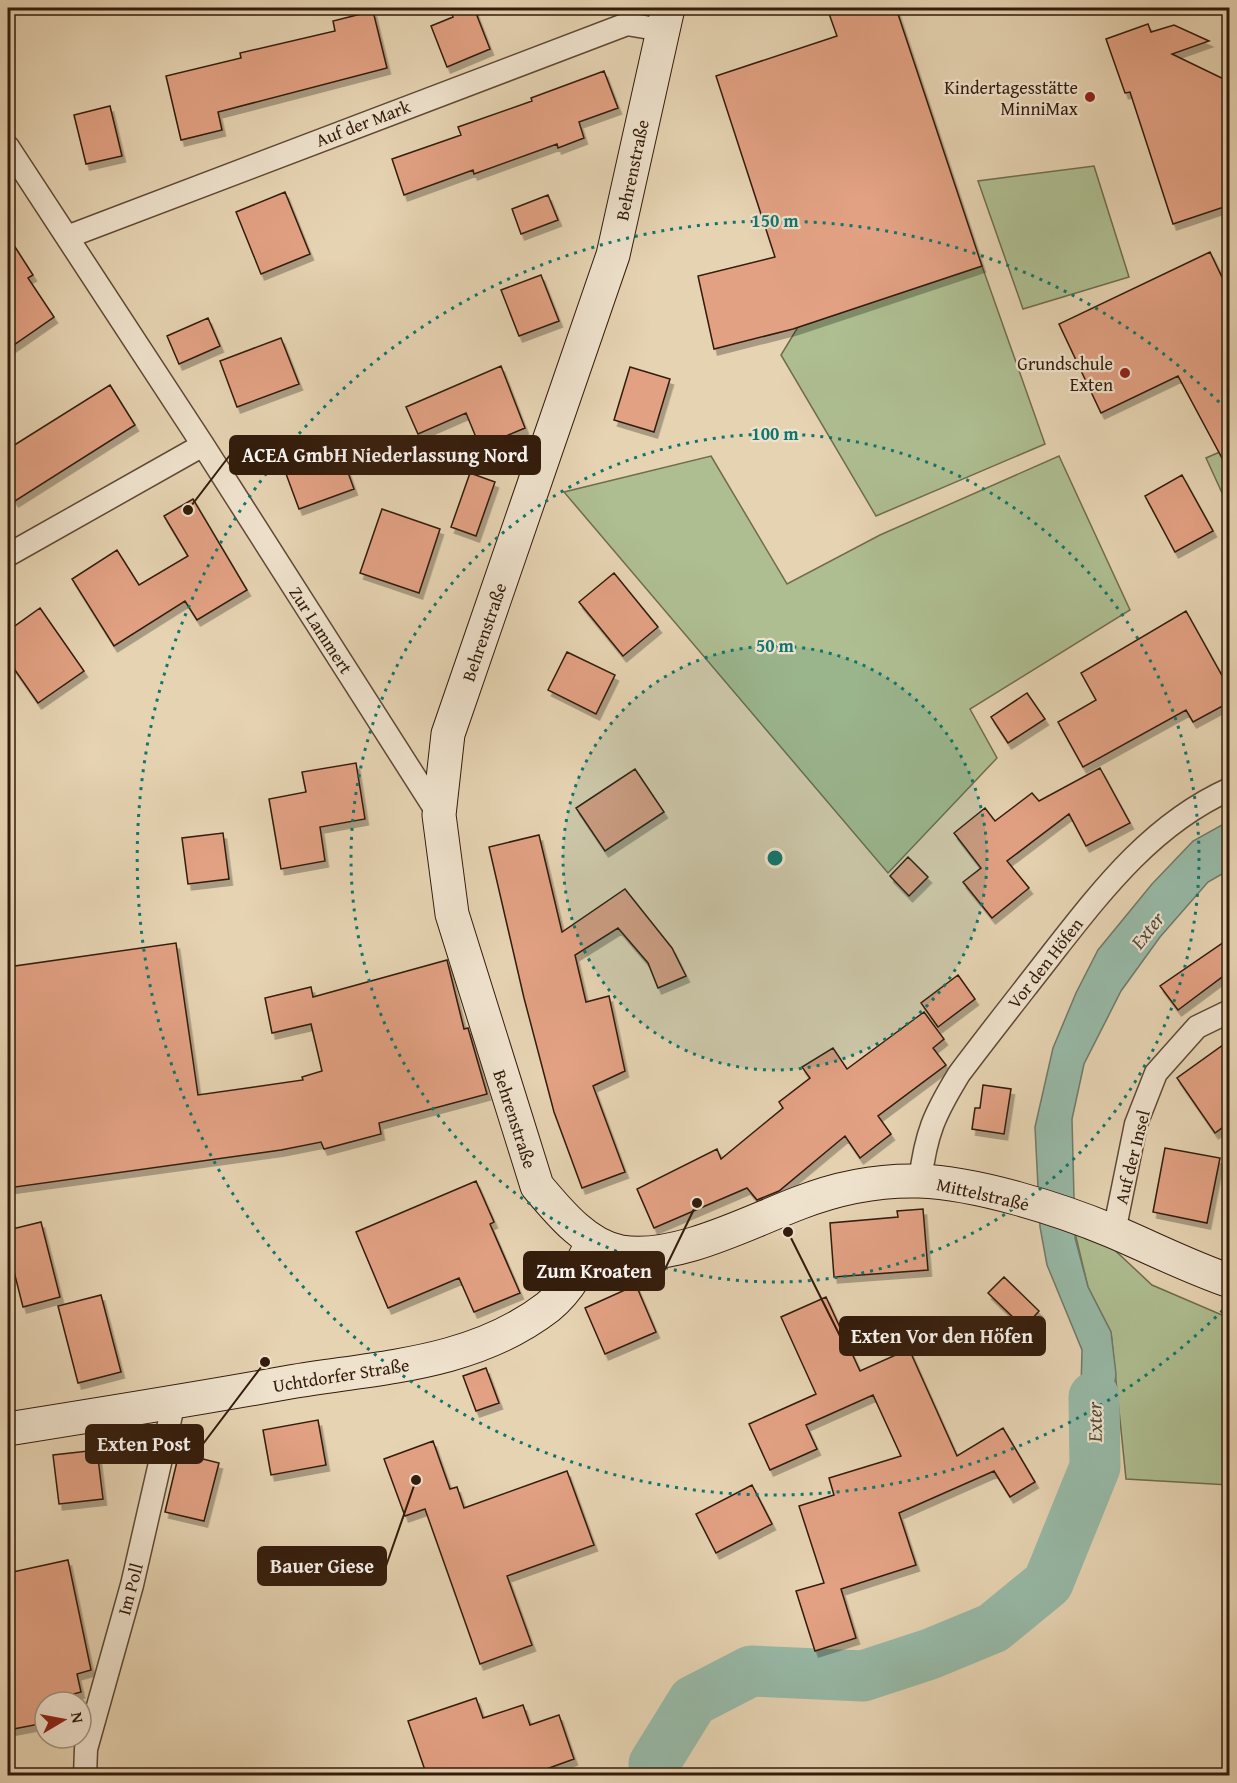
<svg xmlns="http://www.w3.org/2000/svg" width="1237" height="1783" viewBox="0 0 1237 1783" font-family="'Gentium Book Plus',serif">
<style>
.green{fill:#aebe91;stroke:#706c4e;stroke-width:1.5}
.water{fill:#97b9a7;stroke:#6f7a69;stroke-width:1.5}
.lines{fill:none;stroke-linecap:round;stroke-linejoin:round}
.river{stroke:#97b9a7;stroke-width:51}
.building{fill:#e2a183;stroke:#321b0b;stroke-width:1.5;filter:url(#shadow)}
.street-casing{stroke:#5f4935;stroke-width:25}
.secondary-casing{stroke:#321b0b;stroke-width:35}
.street{stroke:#efe2cd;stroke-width:22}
.secondary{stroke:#efe2cd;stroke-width:33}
.ring{fill:none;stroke:#0f766e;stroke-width:3;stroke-dasharray:3 6}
.poi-dot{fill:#8f2418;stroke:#efe2cd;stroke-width:2}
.labels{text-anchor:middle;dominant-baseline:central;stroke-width:4.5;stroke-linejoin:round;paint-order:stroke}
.poi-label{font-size:18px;fill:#321b0b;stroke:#efe2cd;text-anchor:end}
.street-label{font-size:18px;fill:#321b0b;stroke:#efe2cd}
.water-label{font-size:20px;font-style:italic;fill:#504a3a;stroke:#efe2cd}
.centre{fill:#0f766e;stroke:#efe2cd;stroke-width:3}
.ring-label{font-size:18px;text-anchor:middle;font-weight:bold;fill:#0f766e;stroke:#efe2cd;stroke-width:4.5;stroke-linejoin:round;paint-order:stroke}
.leader{fill:none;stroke:#321b0b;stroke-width:2}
.callout-dot{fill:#321b0b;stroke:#efe2cd;stroke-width:2}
.callout{fill:#321b0b;stroke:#321b0b;stroke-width:2}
.callout-label{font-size:20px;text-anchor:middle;font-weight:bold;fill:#fff}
</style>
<defs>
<filter id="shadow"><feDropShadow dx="3.5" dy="6" stdDeviation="0" flood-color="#0004"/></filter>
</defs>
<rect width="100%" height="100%" fill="#e6d3b2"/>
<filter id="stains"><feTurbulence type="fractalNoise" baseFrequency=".00333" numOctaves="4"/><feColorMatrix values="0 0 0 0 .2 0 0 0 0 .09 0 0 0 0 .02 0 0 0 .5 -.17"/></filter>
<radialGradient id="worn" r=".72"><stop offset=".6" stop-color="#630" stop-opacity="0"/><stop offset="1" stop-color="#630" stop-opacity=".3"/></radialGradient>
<path class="green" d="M1094 166 1129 277 1023 309 978 181Z
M982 266 1045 444 876 516 781 355 798 327Z
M1229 448V508L1206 458Z
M711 456 787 584 880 535 1059 456 1130 610 970 709 997 758 888 873 564 492Z
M1075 1233 1106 1242 1152 1285 1229 1318V1485L1126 1479 1111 1332 1088 1287Z"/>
<path class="water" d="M1229 821V870L1208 882 1160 937 1121 991 1084 1064 1072 1119 1075 1238 1088 1287 1111 1332 1116 1374 1110 1421 1095 1467 1080 1427 1082 1350 1047 1265 1040 1227 1035 1127 1053 1048 1076 993 1098 950 1152 884 1193 841Z"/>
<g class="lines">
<path class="river" d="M655 1776 654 1764 693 1701 751 1671 863 1676 930 1654 993 1628 1048 1583 1095 1467 1094 1397"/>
</g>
<path class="building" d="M449 8H474L490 49 447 67 431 26 453 17Z
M827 8H896L982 266 793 329 714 349 698 276 775 257 716 76 837 36Z
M373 11 387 68 218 112 222 130 181 140 166 76 241 58 240 53 335 31 333 21Z
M1148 24 1151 32 1174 25 1209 41 1172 54 1230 82V205L1173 224 1130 92 1125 93 1106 39Z
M604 71 618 108 579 122 584 138 558 148 557 144 474 174 473 170 404 195 392 159 461 135 458 127 532 101 531 98Z
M110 106 122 156 86 164 74 115Z
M285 192 310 254 261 274 236 212Z
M548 195 558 220 521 234 512 209Z
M8 236 33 275 28 278 54 317 8 349Z
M1210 252 1230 294V473L1178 376 1101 413 1059 324Z
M541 275 559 321 519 336 501 290Z
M208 318 220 346 179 364 167 336Z
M281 338 299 384 237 407 220 361Z
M501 366 525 428 480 447 466 413 418 434 406 407Z
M630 367 670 379 654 432 614 420Z
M110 385 135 425 15 501 8 490V449Z
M337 442 354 489 299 509 282 463Z
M470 473 495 482 476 536 451 527Z
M1182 475 1213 531 1175 552 1145 496Z
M193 499 247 590 197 620 185 601 114 646 72 579 117 550 139 585 188 556 164 516Z
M382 509 440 529 419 593 360 573Z
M614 573 658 627 623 656 579 602Z
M40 608 84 671 38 703 8 660V631Z
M1186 611 1230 690V702L1193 722 1186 710 1083 767 1058 722 1096 700 1081 673Z
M567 652 615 675 596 714 548 690Z
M1027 693 1045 719 1008 743 991 717Z
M356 763 365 819 320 827 325 861 281 869 269 799 306 792 302 772Z
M1100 768 1130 823 1086 846 1069 814 1007 861 1029 888 992 918 963 882 981 868 954 833 985 808 995 821 1032 793 1039 801Z
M635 769 664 812 605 851 576 808Z
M223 833 229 879 188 884 182 838Z
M539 835 562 932 625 889 672 948 686 976 658 988 648 963 618 928 575 955 586 1002 609 996 625 1071 593 1086 625 1172 582 1188 554 1112 524 998 489 847Z
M908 857 928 877 909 896 890 876Z
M1230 938V971L1178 1010 1160 986Z
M176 943 198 1095 303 1080 302 1077 322 1071 311 1024 272 1033 265 998 311 987 313 997 447 960 464 1029 468 1028 487 1094 379 1123 381 1134 324 1149 321 1142 281 1150 8 1188V967Z
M958 975 975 999 938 1027 921 1003Z
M924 1012 944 1039 933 1048 946 1065 878 1116 891 1134 860 1158 845 1136 779 1191 757 1200 747 1188 654 1228 637 1189 717 1149 721 1159 783 1108 779 1102 810 1078 802 1067 833 1048 847 1069Z
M1230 1040V1122L1215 1133 1177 1078Z
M983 1085 1011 1089 1004 1134 972 1129 975 1108H980Z
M1165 1148 1220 1158 1207 1223 1153 1212Z
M476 1181 494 1222 490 1224 520 1293 474 1312 459 1278 388 1308 356 1232Z
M923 1209 928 1270 834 1277 830 1223 898 1217 897 1211Z
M41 1222 60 1297 23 1307 8 1248V1230Z
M1004 1277 1039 1311 1024 1328 988 1293Z
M636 1285 656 1332 605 1354 585 1308Z
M101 1295 121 1372 78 1383 58 1306Z
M826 1297 860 1371 909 1349 957 1456 1003 1428 1035 1482 1010 1497 994 1471 899 1513 916 1565 841 1589 856 1638 815 1651 796 1591 824 1583 799 1506 834 1495 829 1478 901 1456 873 1395 806 1425 817 1449 770 1470 749 1424 816 1394 781 1317Z
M486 1368 499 1403 476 1411 463 1376Z
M318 1420 326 1465 271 1475 263 1430Z
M433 1441 450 1489 457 1487 464 1508 567 1471 594 1545 507 1576 532 1645 480 1664 425 1509 405 1516 384 1459Z
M97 1450 103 1499 59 1504 53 1455Z
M179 1453 219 1463 204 1521 165 1512Z
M752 1485 772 1524 716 1553 696 1514Z
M68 1560 91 1670 77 1674 81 1692 66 1696 68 1702H45V1723L8 1730V1573Z
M476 1698 483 1718 523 1705 530 1725 559 1715 574 1759 527 1776H427L408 1721Z"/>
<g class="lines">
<g class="street-casing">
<path id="street" d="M8 147 203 445 439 815
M67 237 627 24 662 30
M8 555 203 445
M920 1181C926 1133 934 1115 959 1074 989 1034 1020 995 1051 955 1102 890 1152 824 1230 789
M1114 1232 1136 1124 1156 1073 1197 1027 1230 1011
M85 1776 86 1749 132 1585 174 1402"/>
</g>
<g class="secondary-casing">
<path id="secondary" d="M668 8 613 255 448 734 439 815 452 914 537 1186C558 1211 586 1246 621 1252 676 1261 749 1222 799 1203 837 1188 878 1180 919 1181 977 1183 1059 1209 1112 1231 1152 1248 1189 1267 1230 1281
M8 1429C102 1414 196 1399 290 1382 379 1367 473 1365 548 1307 570 1289 581 1266 593 1241"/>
</g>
<use href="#street" class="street"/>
<use href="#secondary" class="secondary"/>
</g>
<circle cx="775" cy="858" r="212" fill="#0f766e" fill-opacity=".12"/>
<g class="ring">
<circle cx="775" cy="858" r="212"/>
<circle cx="775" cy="858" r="424"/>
<path d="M1229 1304A637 637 0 1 1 1229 412"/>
</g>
<g class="poi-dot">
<circle cx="1090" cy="97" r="6"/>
<circle cx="1125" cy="373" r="6"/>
</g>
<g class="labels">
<g class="poi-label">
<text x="1078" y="87">Kindertagesstätte<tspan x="1078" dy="21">MinniMax</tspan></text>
<text x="1113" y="363">Grundschule<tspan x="1113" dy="21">Exten</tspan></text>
</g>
<g class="street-label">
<text transform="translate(363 123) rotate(-21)">Auf der Mark</text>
<text transform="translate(632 170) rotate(-78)">Behrenstraße</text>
<text transform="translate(321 630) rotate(57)">Zur Lammert</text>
<text transform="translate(484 632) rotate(-71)">Behrenstraße</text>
<text transform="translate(1045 963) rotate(-52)">Vor den Höfen</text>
<text transform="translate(515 1119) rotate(72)">Behrenstraße</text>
<text transform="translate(1132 1157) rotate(-76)">Auf der Insel</text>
<text transform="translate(983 1194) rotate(13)">Mittelstraße</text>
<text transform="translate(341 1375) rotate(-9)">Uchtdorfer Straße</text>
<text transform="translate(130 1589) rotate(-75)">Im Poll</text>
</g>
<g class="water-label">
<text transform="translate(1147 930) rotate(-52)">Exter</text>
<text transform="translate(1094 1422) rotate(-91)">Exter</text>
</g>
</g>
<circle cx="775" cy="858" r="9" class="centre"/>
<g class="ring-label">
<text x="775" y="227">150 m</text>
<text x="775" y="440">100 m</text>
<text x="775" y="652">50 m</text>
</g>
<path class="leader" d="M188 510L230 455M697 1203L664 1271M788 1232L840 1336M265 1362L203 1444M416 1480L386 1566"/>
<g class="callout-dot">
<circle cx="188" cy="510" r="6"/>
<circle cx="697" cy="1203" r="6"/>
<circle cx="788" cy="1232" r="6"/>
<circle cx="265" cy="1362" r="6"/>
<circle cx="416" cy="1480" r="6"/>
</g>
<g class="callout">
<rect x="230" y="436" width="310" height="38" rx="6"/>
<rect x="524" y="1252" width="140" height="38" rx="6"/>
<rect x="840" y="1317" width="205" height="38" rx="6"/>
<rect x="86" y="1425" width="117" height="38" rx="6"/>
<rect x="258" y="1547" width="128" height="38" rx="6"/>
</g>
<g class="callout-label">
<text x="385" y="462">ACEA GmbH Niederlassung Nord</text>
<text x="594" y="1278">Zum Kroaten</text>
<text x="942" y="1343">Exten Vor den Höfen</text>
<text x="144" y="1451">Exten Post</text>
<text x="322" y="1573">Bauer Giese</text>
</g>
<rect width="1237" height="1783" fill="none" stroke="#e6d3b2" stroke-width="30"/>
<rect x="9" y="9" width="1219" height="1765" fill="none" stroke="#321b0b" stroke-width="3"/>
<rect x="15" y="15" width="1207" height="1753" fill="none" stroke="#321b0b" stroke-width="1.5"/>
<g transform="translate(63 1720) rotate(80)"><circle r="28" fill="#efe2cd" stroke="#a3927f" stroke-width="1.5"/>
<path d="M0-4.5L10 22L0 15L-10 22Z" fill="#8f2418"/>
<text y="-9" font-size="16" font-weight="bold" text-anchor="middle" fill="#321b0b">N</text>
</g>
<rect width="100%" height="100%" filter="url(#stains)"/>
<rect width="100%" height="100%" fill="url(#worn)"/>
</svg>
